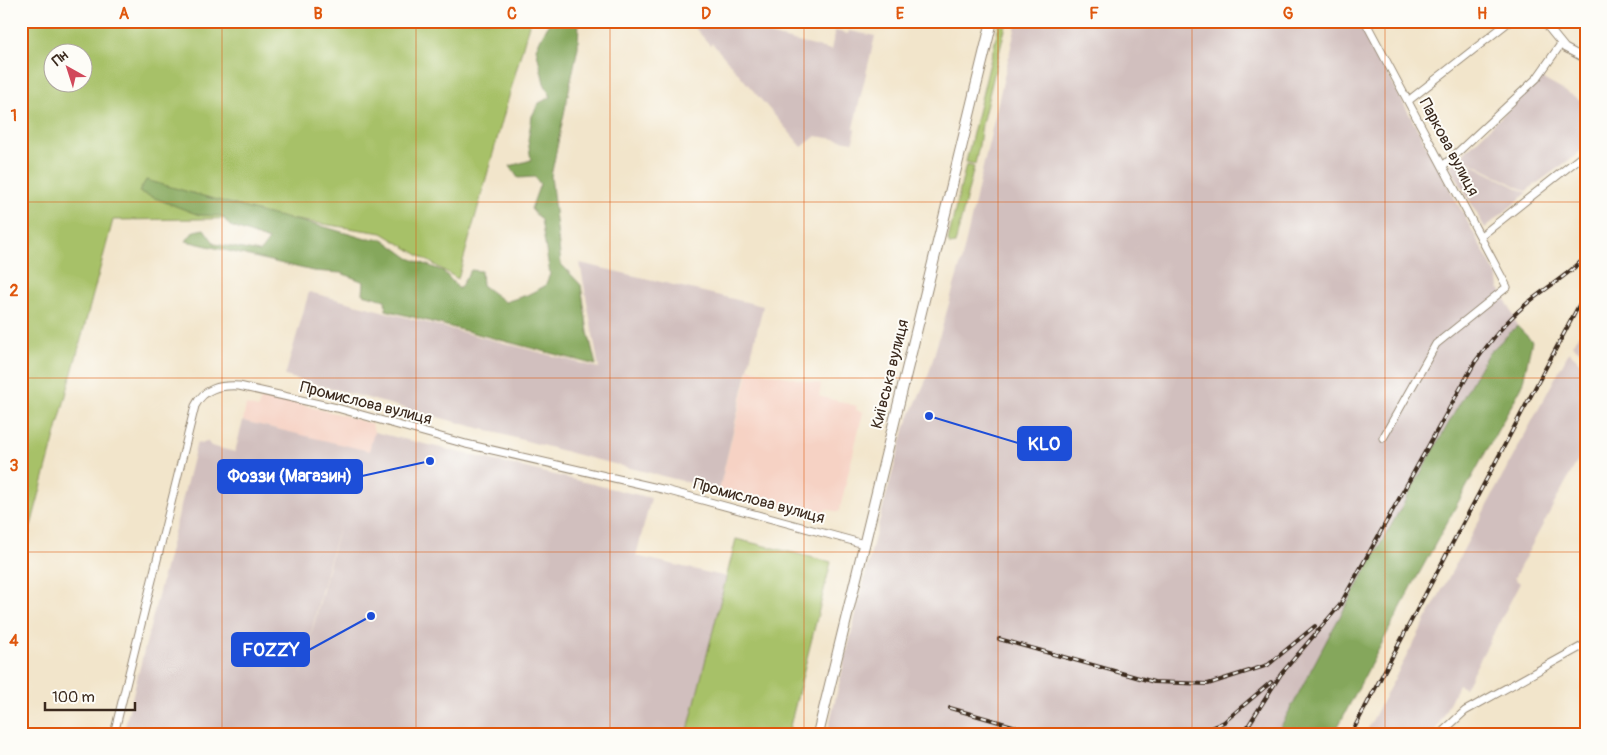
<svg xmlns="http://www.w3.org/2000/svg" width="1607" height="755" viewBox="0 0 1607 755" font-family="Pangolin,sans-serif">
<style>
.built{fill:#f6d2c4}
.industrial{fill:#d1bfbe;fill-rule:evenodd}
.green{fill:#a7c167;stroke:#717642;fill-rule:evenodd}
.forest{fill:#85a75c;stroke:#60683d}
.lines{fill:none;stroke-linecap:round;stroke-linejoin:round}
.street-casing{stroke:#968874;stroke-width:9}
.secondary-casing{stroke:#968874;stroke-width:12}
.street{stroke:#fff;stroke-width:7}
.secondary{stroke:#fff;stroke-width:10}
.rail-casing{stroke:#3b2a1e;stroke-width:4}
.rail{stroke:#fdfcf7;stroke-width:2;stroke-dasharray:5.5;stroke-linecap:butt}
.grid{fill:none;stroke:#df570d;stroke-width:1;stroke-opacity:0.55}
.labels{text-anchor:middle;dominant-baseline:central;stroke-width:4;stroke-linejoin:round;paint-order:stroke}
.street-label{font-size:16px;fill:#3b2a1e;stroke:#fdfcf7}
.leader{fill:none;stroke:#1d4ed8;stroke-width:2}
.callout-dot{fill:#1d4ed8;stroke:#fdfcf7;stroke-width:2}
.callout{fill:#1d4ed8;stroke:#1d4ed8;stroke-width:2}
.callout-label{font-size:18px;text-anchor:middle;font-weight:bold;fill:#fff}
.neatline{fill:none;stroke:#df570d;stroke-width:2}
.grid-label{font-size:16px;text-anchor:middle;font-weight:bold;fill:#df570d}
</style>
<rect width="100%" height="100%" fill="#fdfcf7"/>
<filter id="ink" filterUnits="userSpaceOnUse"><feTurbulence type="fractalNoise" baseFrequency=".02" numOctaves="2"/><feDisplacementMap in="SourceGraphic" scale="10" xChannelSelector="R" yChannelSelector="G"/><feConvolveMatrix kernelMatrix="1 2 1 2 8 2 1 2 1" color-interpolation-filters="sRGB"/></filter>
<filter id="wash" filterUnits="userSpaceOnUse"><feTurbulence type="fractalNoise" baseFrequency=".0096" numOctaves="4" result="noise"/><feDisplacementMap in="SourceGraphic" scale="20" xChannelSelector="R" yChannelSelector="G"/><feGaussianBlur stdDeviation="1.12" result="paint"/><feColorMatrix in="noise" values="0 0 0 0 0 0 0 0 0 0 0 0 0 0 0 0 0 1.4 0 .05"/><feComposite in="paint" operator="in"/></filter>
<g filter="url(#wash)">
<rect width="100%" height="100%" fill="#f2e5cb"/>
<path class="built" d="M749 369 821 384 819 396 857 406 856 410 863 412 839 512 826 509 824 514 819 513 818 514 719 490Z
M268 396 350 417 372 424 374 432 370 452 243 421 246 405 258 408 261 399 267 401Z"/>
<path class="industrial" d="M693 21H745L744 29 831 50 835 31 848 34 849 31 875 36 853 128 855 129 853 142 816 136 802 147 712 43 710 45 695 28Z
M1017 21H1359L1498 278 1499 288 1511 310 1517 326 1487 355 1329 636 1277 734H827L873 544 905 427 928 376 961 262Z
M1541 78 1586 103V143L1579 153 1526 191 1460 157Z
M1459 158 1527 193 1485 228 1450 166Z
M580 263 763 306 719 490 590 458 285 376 309 292 599 368Z
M1586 324V356L1572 345Z
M1569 352 1586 368V445L1514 578 1520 583 1465 688 1458 685 1434 734H1365Z
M243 421 369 451 374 432 651 498 636 556 727 577 687 734H123L197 442 201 444 207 441 211 446 235 452ZM342 515 301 674V675L322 588Z"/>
<path class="green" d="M21 21H530L458 279 382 233 283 218 113 220 21 563ZM52 52H82V82H52Z
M1000 21H1007L982 124 979 145 975 164 966 162Z
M966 165 974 167 955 244 950 245 948 240Z
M736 539 831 562 788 734H687Z"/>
<path class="forest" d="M550 21H579L578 47 551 176 561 264 581 285 588 332 596 365 386 310 385 300 363 294 364 282 341 273 313 271 186 241 194 231 204 229 215 244 260 252 269 240 230 226 222 216 199 215 139 192 146 180 264 213 325 227 366 239H383L409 258 443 271 459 289 471 270 481 271 482 285 505 302 527 295 545 286 550 274 541 220 531 209 540 184 535 177 518 178 510 166 531 160 528 140 532 116 539 103 551 97 544 83 536 48Z
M1517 326 1532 341 1522 386 1410 590 1334 734H1277L1329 636 1487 355Z"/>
</g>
<g filter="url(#ink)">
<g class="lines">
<g class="street-casing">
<path id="street" d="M1365 21 1507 287 1436 344 1383 438
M1543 21 1565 48 1586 59
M1408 101 1510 21
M1443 166 1537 78 1561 44
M1481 236 1586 153
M114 734 195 406C204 388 220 385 239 386L337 408 466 444 662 489 864 544
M1440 734 1465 711 1586 644"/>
</g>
<g class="secondary-casing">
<path id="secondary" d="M818 734 992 21"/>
</g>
<use href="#street" class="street"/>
<use href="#secondary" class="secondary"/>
<g class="rail-casing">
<path id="rail" d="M999 639 1154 682 1208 684 1268 665 1315 626
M950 708 1041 734
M1197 734 1224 722 1271 682
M1243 734 1281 674 1340 605 1475 362C1490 342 1505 322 1524 306 1544 289 1567 276 1586 257
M1351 734 1586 292"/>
</g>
<use href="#rail" class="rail"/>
</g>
</g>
<path class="grid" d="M222 21V734M416 21V734M610 21V734M804 21V734M998 21V734M1192 21V734M1385 21V734M21 202H1586M21 378H1586M21 552H1586"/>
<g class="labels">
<g class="street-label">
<text transform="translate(1449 147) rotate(62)">Паркова вулиця</text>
<text transform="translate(890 374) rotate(-76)">Київська вулиця</text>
<text transform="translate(366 403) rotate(14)">Промислова вулиця</text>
<text transform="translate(759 501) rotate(15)">Промислова вулиця</text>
</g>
</g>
<path class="leader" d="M929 416L1018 443M430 461L362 476M371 616L309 650"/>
<g class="callout-dot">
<circle cx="929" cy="416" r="5"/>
<circle cx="430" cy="461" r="5"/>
<circle cx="371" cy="616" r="5"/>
</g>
<g class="callout">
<rect x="1018" y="427" width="53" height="33" rx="5"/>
<rect x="218" y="460" width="144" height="33" rx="5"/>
<rect x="232" y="633" width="77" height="33" rx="5"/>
</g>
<g class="callout-label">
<text x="1044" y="450">KLO</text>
<text x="290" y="482">Фоззи (Магазин)</text>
<text x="271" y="656">FOZZY</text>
</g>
<rect width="1607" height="755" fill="none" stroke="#fdfcf7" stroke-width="55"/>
<g transform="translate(68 68) rotate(321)"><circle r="24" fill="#fdfcf7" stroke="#afa8a0"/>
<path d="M0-4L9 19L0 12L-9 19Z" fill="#d1495b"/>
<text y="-8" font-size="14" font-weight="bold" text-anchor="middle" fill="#3b2a1e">Пн</text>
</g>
<path d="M45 702v8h90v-8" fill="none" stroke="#3b2a1e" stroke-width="2.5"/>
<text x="52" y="702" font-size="15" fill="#3b2a1e" stroke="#fdfcf7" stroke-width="4" paint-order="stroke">100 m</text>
<rect x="28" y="28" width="1552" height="700" class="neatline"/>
<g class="grid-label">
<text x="124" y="19">A</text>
<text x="318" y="19">B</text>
<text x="512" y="19">C</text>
<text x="706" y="19">D</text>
<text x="900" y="19">E</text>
<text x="1094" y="19">F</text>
<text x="1288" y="19">G</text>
<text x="1482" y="19">H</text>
<text x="14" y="121">1</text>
<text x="14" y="296">2</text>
<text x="14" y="471">3</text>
<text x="14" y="646">4</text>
</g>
</svg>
